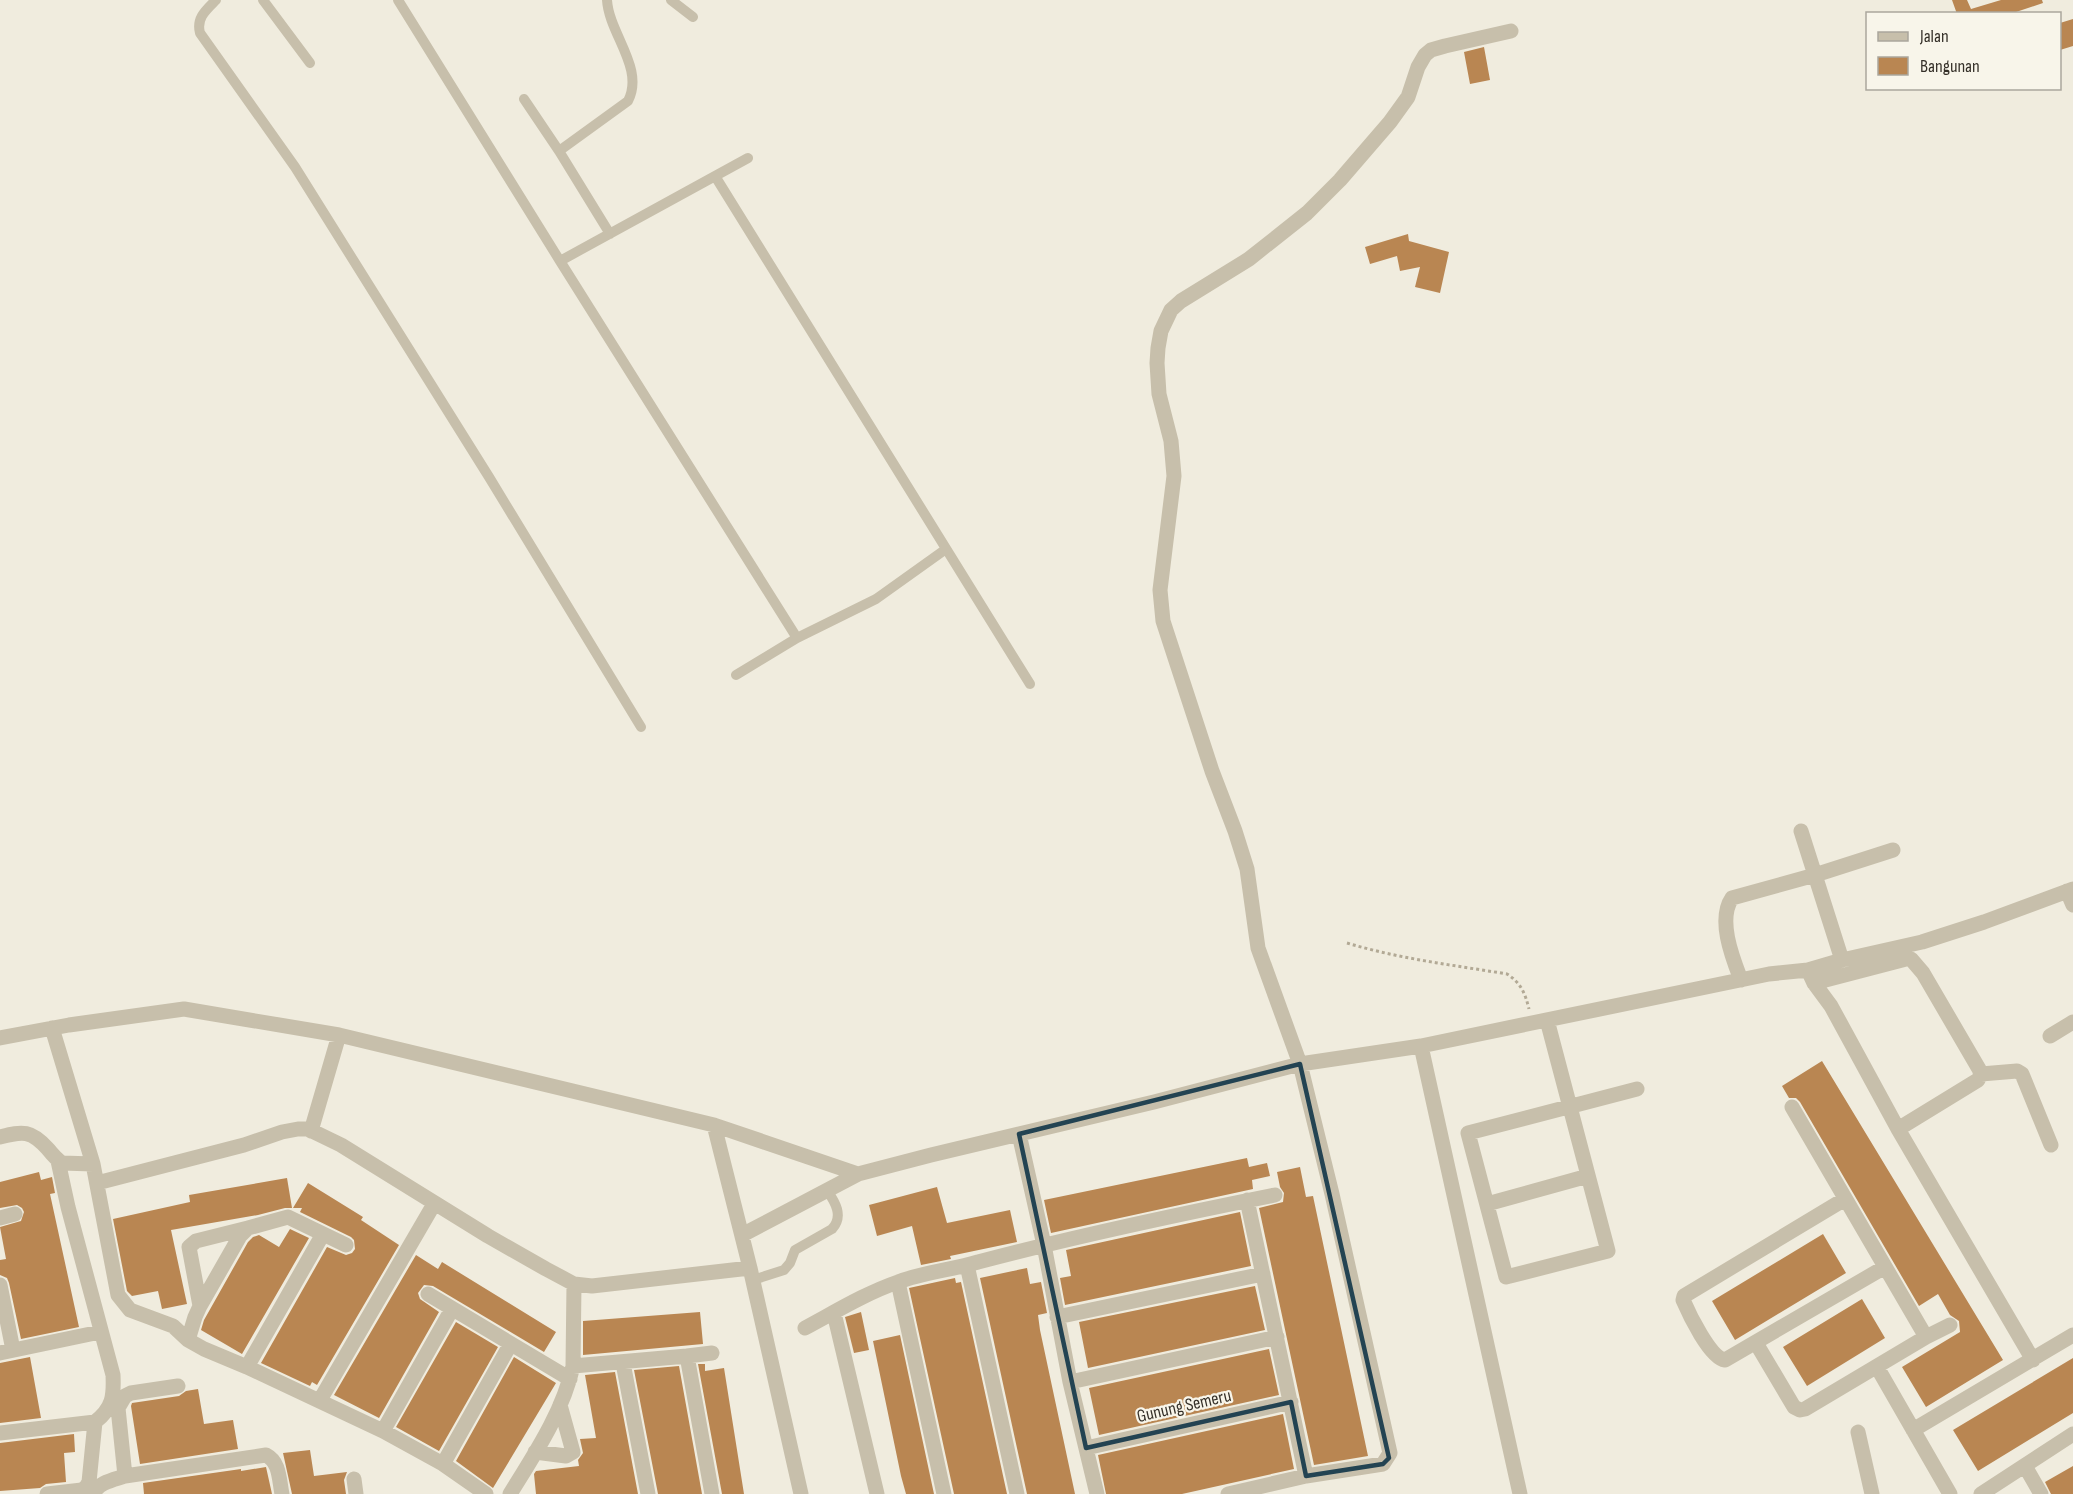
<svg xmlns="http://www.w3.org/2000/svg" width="2073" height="1494" viewBox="0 0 2073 1494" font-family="'Sofia Sans Condensed',sans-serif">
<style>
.building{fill:#b98652}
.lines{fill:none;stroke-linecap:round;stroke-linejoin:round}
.path{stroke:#b2a995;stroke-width:3;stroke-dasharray:3 3;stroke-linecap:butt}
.lane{stroke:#c7bfab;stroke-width:10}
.street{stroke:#c7bfab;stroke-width:15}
.marked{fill:none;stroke:#234352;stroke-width:4.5;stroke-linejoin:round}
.labels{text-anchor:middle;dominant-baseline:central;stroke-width:4.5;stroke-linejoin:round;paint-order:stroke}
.street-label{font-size:18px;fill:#353029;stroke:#f8f5ea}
</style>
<rect width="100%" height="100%" fill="#f0ecde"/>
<path class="building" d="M1952 0H1967L1971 9 2001 0H2042L2043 3 2010 14H1957Z
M2073 19V46L2060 50V23Z
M1484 47 1490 80 1470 84 1464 52Z
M1408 234 1409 241 1449 252 1440 293 1415 287 1420 267 1400 271 1397 256 1370 264 1365 247Z
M1822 1061 2003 1360 1926 1407 1902 1367 1960 1332 1959 1321 1950 1315 1938 1294 1919 1306 1800 1102 1796 1098H1789L1782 1086Z
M1247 1158 1249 1167 1267 1163 1270 1176 1252 1180 1253 1189 1051 1233 1044 1200Z
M1300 1167 1306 1197 1313 1196 1368 1456 1314 1465 1259 1208 1283 1202 1284 1193 1280 1187 1277 1172Z
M39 1172 41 1180 52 1177 55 1193 50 1194 79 1327 21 1339 9 1283 7 1278 0 1275V1260L6 1259 0 1227 21 1221 24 1212 22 1208 17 1205 0 1208V1182Z
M287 1178 292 1208H285L258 1215 171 1230 187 1304 162 1309 158 1291 132 1296 127 1291 113 1219 190 1202 189 1195Z
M308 1183 363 1217 361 1220 399 1245 317 1385 312 1382 310 1386 261 1363 327 1247 346 1255 352 1253 355 1249 354 1240 351 1237 300 1212 302 1208H293Z
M937 1187 947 1223 1010 1210 1017 1242 950 1256 951 1259 921 1265 912 1226 877 1236 869 1205Z
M1240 1212 1251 1266 1065 1305 1060 1278 1071 1276 1066 1250Z
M290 1229 309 1238 242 1354 201 1330 204 1320 248 1242 253 1237 259 1235 279 1247Z
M1823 1234 1846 1273 1735 1340 1712 1301Z
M416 1255 438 1269 442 1262 556 1332 544 1352 433 1286 424 1285 418 1293 420 1299 439 1312 379 1418 334 1395Z
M1027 1268 1030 1284 1041 1282 1047 1313 1038 1315 1040 1330 1075 1494H1027L980 1278Z
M955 1278 956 1283 961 1282 1007 1494H954L909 1288Z
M1255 1286 1265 1330 1088 1368 1079 1322Z
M1862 1299 1885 1338 1807 1386 1783 1347Z
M700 1312 703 1344 583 1355V1321Z
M861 1312 869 1350 854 1353 845 1317Z
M456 1322 498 1347 439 1451 396 1427Z
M900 1335 934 1494H906L901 1476 873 1341Z
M1269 1349 1279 1395 1099 1435 1089 1388Z
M30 1357 41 1418 0 1423V1363Z
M514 1357 556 1383 493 1488 456 1461Z
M2073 1358V1413L1978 1471 1953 1430Z
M698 1364H705V1371L724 1368 744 1494H722Z
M679 1366 702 1494H658L634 1370Z
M615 1372 638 1494H536L534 1474 536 1471 579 1466 578 1460 583 1453 580 1439 596 1438 585 1375Z
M198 1389 204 1424 233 1420 238 1449 140 1464 131 1406 132 1403 179 1396 186 1391Z
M1283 1414 1294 1469 1182 1494H1106L1098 1455Z
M74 1434 75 1452 64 1453 66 1482 46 1484 40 1488 0 1491V1443Z
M310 1450 314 1476 347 1472 344 1480 346 1494H292L283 1453Z
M2073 1466V1494H2051L2045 1482Z
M266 1467 272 1494H144L143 1483 241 1469V1471Z"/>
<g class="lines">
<path class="path" d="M1347 943C1400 959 1453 965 1507 974 1521 983 1525 993 1529 1009"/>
<path class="lane" d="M216 0C206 10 196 18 200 33L295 167 489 477 641 727
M263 0 310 63
M398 0 560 261 797 638
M671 0 693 17
M524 99 559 151 610 234
M559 151 628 101C645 68 609 34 607 0
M715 176 1030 684
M560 261 748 158
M736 675 797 638 876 599 946 549
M753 1280 784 1270 790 1263 795 1250 832 1229C844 1216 835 1202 827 1190"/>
<path class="street" d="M1801 831 1842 960
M2067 891 2073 905
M1808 970 1814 983 1831 1006 1898 1129 2033 1360
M1741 980C1733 959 1717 920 1732 898L1815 875 1893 850
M1814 983 1906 959H1911L1923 973 1979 1069 1981 1074 1978 1080 1898 1129
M1547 1020 1608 1251 1506 1277 1468 1133 1637 1089
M52 1028 93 1164 118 1295 130 1310 173 1326 188 1340 204 1349 247 1367 383 1431 443 1464 486 1494
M2050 1036 2073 1022
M0 1038 69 1025 184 1009 339 1035 714 1125 858 1174
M1421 1046 1520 1494
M1981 1074 2017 1071 2022 1074 2051 1145
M714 1125 750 1268 801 1494
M311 1131 339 1035
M1019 1134 1044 1245 1070 1382 1097 1494
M0 1137C23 1131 31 1130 48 1149 52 1154 56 1159 62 1163L93 1164
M58 1161 68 1207 113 1375C114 1396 113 1408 95 1422
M97 1183 244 1145 282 1132 298 1129H308L341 1145 488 1236 546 1269 574 1284 592 1286 750 1268
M1845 1199 1684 1296 1683 1300C1689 1314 1710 1358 1725 1360L1885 1267
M1247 1200 1306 1476
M1487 1204 1588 1176
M0 1218 15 1214
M742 1235 858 1174 931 1155 1154 1102 1300 1064 1421 1046 1769 974 1808 970 1842 960 1922 942 1984 922 2073 889
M967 1265 1017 1494
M898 1282 944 1494
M0 1285 13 1350
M428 1294 570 1379
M200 1306 189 1247 196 1241 248 1228
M834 1313 877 1494
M1057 1317 1263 1274
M805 1328C835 1312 866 1293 898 1282 924 1272 952 1270 978 1262 1076 1236 1175 1215 1275 1195
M1926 1337 1950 1325
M188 1340 195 1317 200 1306 240 1236 248 1228 288 1217 346 1245
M1756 1343 1794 1407 1800 1410 1805 1409 1926 1337 1792 1107
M0 1353 100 1332
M687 1356 712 1353
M623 1363 648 1494
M573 1366 687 1356 712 1494
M247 1367 323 1234
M1877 1367 1950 1494
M1070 1382 1277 1337
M320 1400 434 1204
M1913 1430 2073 1335
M383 1431 452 1309
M1858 1432 1872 1494
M0 1433 95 1422 89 1482 86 1487 82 1490 47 1494
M1086 1448 1291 1402
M535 1452 566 1456 573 1452 560 1405
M443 1464 510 1345
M2025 1466 2041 1494
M125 1476 266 1455C280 1462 279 1480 282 1494
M354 1479 356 1494
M93 1494C99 1482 113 1480 125 1476L118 1408 125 1396 131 1393 178 1386
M510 1494C534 1455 563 1412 573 1366L574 1284
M1228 1494 1306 1476 1383 1464 1390 1453 1332 1194 1300 1064 1258 948 1247 869 1235 831 1212 771 1163 621 1160 590 1174 476 1171 441 1159 394 1157 363 1158 348 1161 331 1171 310 1181 301 1249 259 1307 213 1340 180 1390 122 1408 97 1418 67 1425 55 1431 50 1445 46 1511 31
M1981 1494 2073 1434"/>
</g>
<path class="marked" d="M1300 1064 1389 1458 1383 1464 1306 1476 1291 1402 1086 1448 1019 1134Z"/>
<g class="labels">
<g class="street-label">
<text transform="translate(1184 1406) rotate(-13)">Gunung Semeru</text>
</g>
</g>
<rect x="1866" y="12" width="195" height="78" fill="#f8f5ea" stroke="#aaa69d" stroke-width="1.5"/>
<rect x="1878" y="32" width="30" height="9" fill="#c7bfab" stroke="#aaa69d" stroke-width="1.5"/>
<text x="1920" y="42" font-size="18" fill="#353029">Jalan</text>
<rect x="1878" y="57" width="30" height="18" fill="#b98652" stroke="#aaa69d" stroke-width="1.5"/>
<text x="1920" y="72" font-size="18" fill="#353029">Bangunan</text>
</svg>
